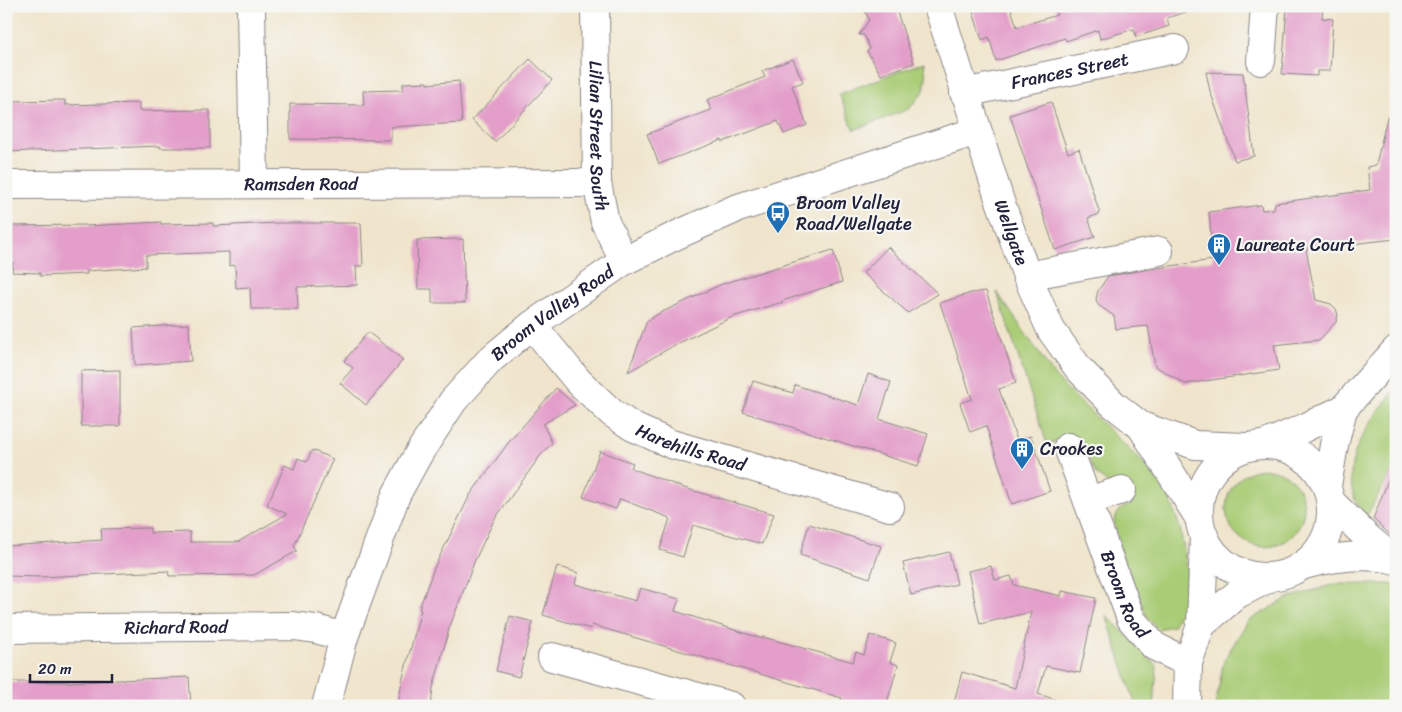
<svg xmlns="http://www.w3.org/2000/svg" width="1402" height="712" viewBox="0 0 1402 712" font-family="Sriracha,sans-serif">
<style>
.green{fill:#a9cc75;stroke:#667758}
.building{fill:#e39eca}
.lines{fill:none;stroke-linecap:round;stroke-linejoin:round}
.minor-casing{stroke:#898484;stroke-width:30}
.primary-casing{stroke:#898484;stroke-width:30}
.minor{stroke:#fff;stroke-width:28}
.primary{stroke:#fff;stroke-width:28}
.labels{text-anchor:middle;dominant-baseline:central;stroke-width:4.5;stroke-linejoin:round;paint-order:stroke}
.street-label{font-size:18px;fill:#22223b;stroke:#f6f6f2}
.poi-label{font-size:18px;fill:#22223b;stroke:#f6f6f2;text-anchor:start}
</style>
<rect width="100%" height="100%" fill="#f6f6f2"/>
<filter id="ink" filterUnits="userSpaceOnUse"><feTurbulence type="fractalNoise" baseFrequency=".02" numOctaves="2"/><feDisplacementMap in="SourceGraphic" scale="10" xChannelSelector="R" yChannelSelector="G"/><feConvolveMatrix kernelMatrix="1 2 1 2 8 2 1 2 1" color-interpolation-filters="sRGB"/></filter>
<filter id="wash" filterUnits="userSpaceOnUse"><feTurbulence type="fractalNoise" baseFrequency=".0096" numOctaves="4" result="noise"/><feDisplacementMap in="SourceGraphic" scale="20" xChannelSelector="R" yChannelSelector="G"/><feGaussianBlur stdDeviation="1.12" result="paint"/><feColorMatrix in="noise" values="0 0 0 0 0 0 0 0 0 0 0 0 0 0 0 0 0 1.4 0 .05"/><feComposite in="paint" operator="in"/></filter>
<g filter="url(#wash)">
<rect width="100%" height="100%" fill="#f0e5cc"/>
<path class="green" d="M924 62 926 78 924 91 909 109 854 130 839 94Z
M997 292 1056 378 1147 467 1168 493 1180 528 1188 572 1183 606 1173 626 1158 629 1148 619 1119 548 1114 520 1120 510 1133 503 1125 482 1109 484 1096 474 1077 436 1047 444Z
M1396 388V464L1366 517C1362 511 1356 504 1354 497 1341 454 1372 420 1396 388Z
M1226 508a39 39 0 1 1 78 0a39 39 0 1 1-78 0Z
M1335 584H1389L1396 586V706H1215L1224 660 1248 621 1288 598Z
M1106 615 1157 666 1154 706H1136Z"/>
<g id="blocks">
<path class="building" d="M863 6H895L914 63 881 75 867 51 870 49 864 35H859L869 20Z
M971 6H1010L1017 27 1057 15 1055 6H1188L1189 11 1167 18 1169 26 1136 37 1134 29 1100 39 1098 30 1066 41 1065 38 996 61 989 37 982 40Z
M1287 6H1323L1322 18 1333 19 1330 71H1317V76L1282 74Z
M530 59 552 80 495 142 472 120Z
M793 59 803 82 792 86 807 125 784 134 778 121 723 142 722 140 659 164 647 134 711 110 707 100 765 77 762 71Z
M1206 72 1243 73 1254 156 1235 161 1210 91Z
M459 81 462 123 391 127V140L290 139V104L364 105 363 91 403 90V83L427 82V84Z
M65 100V105L139 103V111L210 110V148H160V146L6 152V115H12V101Z
M1051 102 1068 153 1079 149 1100 214 1088 218 1095 237 1055 250 1010 115Z
M1387 117 1396 118V239L1306 249 1316 300 1331 304 1336 309 1338 315 1336 322 1319 340 1274 345 1279 370 1185 384 1155 366 1148 326 1116 329 1114 316 1098 305 1096 299 1098 291 1108 276 1150 269 1213 260 1209 212 1261 205 1262 210 1274 209 1275 203 1370 190 1367 167 1376 165Z
M161 222V224L213 223V226L278 223H361L363 266H356L357 285 297 287 298 309H251L250 287 236 288 235 265 229 266V252L146 255V267L87 271V274L40 276V273L12 272 13 262H6V226L86 225V226Z
M463 239 465 303H432V289H418L417 240Z
M888 247 938 294 908 313 863 273Z
M833 250 842 282 782 301 783 302 732 317 673 346 628 372 647 321 660 313 722 284Z
M986 291 1016 383 999 389 1017 440 1031 436 1050 491 1012 504 986 426 970 432 960 403 972 399 940 303 971 293Z
M189 324 191 361 135 365 133 328Z
M368 332 403 360 366 405 340 383 353 368 344 361Z
M120 370V426H81V371Z
M868 374 891 382 879 419 928 434 918 466 743 412 753 381 793 393 795 385 858 405Z
M556 388 575 405 543 424 552 443 540 456 494 520 475 560 449 629 433 688 431 706H398L402 681 421 610 419 609 434 568 470 495 509 442Z
M312 450 333 459 294 546 297 551 254 575 169 576 168 571 40 577 6 576V546L102 540 101 529 150 528V533L190 532V542H238L287 514 267 505 285 465 294 469 298 458 307 462Z
M600 451 633 463 631 468 684 488 774 514 762 544 693 525 683 557 660 550 670 518 620 499 616 509 583 497Z
M1394 465H1396V540L1373 519Z
M809 524 881 546 870 578 800 555Z
M949 552 957 584 911 595 903 563Z
M557 566 578 573 575 584 636 601 640 588 679 599 675 611 763 639V637L853 662 856 652 864 655 870 635 896 643 890 662 898 665 886 706H858L841 700 842 698 592 625 591 629 543 615Z
M991 566 995 580 1011 576 1014 585 1061 596 1062 591 1096 598 1080 673 1046 666 1038 694 1057 700 1056 706H953L962 672 1015 688 1031 612 980 624 968 571Z
M510 616 533 622 519 677 496 671Z
M189 677 191 706H9L10 682H69Z"/>
</g>
</g>
<g filter="url(#ink)">
<use href="#blocks" fill-opacity="0" stroke="#898484" stroke-width="1"/>
<g class="lines">
<g class="minor-casing">
<g id="minor">
<path d="M251 6 254 184"/>
<path id="s1" d="M595 6 597 183 605 222 624 261"/>
<path d="M1261 61 1265 6"/>
<path id="s2" d="M964 93 1175 49"/>
<path id="s3" d="M6 185 597 183"/>
<path d="M1027 276 1159 251"/>
<path id="s4" d="M532 325 578 381 612 413 633 427 671 444 890 507"/>
<path id="s5" d="M1068 447 1131 619 1154 646 1188 663"/>
<path d="M1088 501 1122 490"/>
<path d="M1332 503 1368 538 1393 559"/>
<path d="M1304 565C1333 557 1366 553 1396 560"/>
<path id="s6" d="M6 629 294 626 316 629 344 637"/>
<path d="M552 657 731 706"/>
<path id="s7" d="M326 706 344 637 396 495 419 453 453 401 491 359 532 325 624 261 677 235 735 209 977 131"/>
</g>
</g>
<g class="primary-casing">
<g id="primary">
<path id="s8" d="M938 6 999 198 1027 276 1051 330 1079 369 1113 404 1141 426 1195 445 1246 447"/>
<path d="M1141 426 1198 516"/>
<path d="M1266 444 1304 428 1343 409 1396 350"/>
<circle cx="1265" cy="511" r="66"/>
<path d="M1327 486 1334 445 1343 409"/>
<path d="M1201 625 1236 595 1271 577"/>
<path d="M1187 706 1188 663 1201 625 1204 536"/>
</g>
</g>
<use href="#minor" class="minor"/>
<use href="#primary" class="primary"/>
</g>
</g>
<defs>
<g id="bus-pin" transform="scale(1.25)"><path d="M0 17L-7.5 6A9.5 9.5 0 1 1 7.5 6Z" fill="#1f6fb2" stroke="#f6f6f2"/><path d="M-5-6H5V4H4V6H2V4H-2V6H-4V4H-5ZM-3.5-4V0h7V-4ZM-3.5 1.2v1.5H-2V1.2ZM2 1.2v1.5H3.5V1.2Z" fill="#fff"/></g>
<g id="building-pin" transform="scale(1.25)"><path d="M0 17L-7.5 6A9.5 9.5 0 1 1 7.5 6Z" fill="#1f6fb2" stroke="#f6f6f2"/><path d="M-4-6H4V6H1V3H-1V6H-4ZM-2.5-4.3h1.7v1.8h-1.7ZM.8-4.3h1.7v1.8H.8ZM-2.5-1h1.7V.8h-1.7ZM.8-1h1.7V.8H.8Z" fill="#fff"/></g>
</defs>
<g fill-rule="evenodd">
<use href="#bus-pin" x="778" y="213"/>
<use href="#building-pin" x="1219" y="245"/>
<use href="#building-pin" x="1022" y="449"/>
</g>
<g class="labels">
<g class="street-label">
<text stroke="none"><textPath href="#s2" startOffset="108">Frances Street</textPath></text>
<text stroke="none"><textPath href="#s1" startOffset="130">Lilian Street South</textPath></text>
<text stroke="none"><textPath href="#s3" startOffset="295">Ramsden Road</textPath></text>
<text stroke="none"><textPath href="#s8" startOffset="238">Wellgate</textPath></text>
<text stroke="none"><textPath href="#s7" startOffset="466">Broom Valley Road</textPath></text>
<text stroke="none"><textPath href="#s4" startOffset="206">Harehills Road</textPath></text>
<text stroke="none"><textPath href="#s5" startOffset="158">Broom Road</textPath></text>
<text stroke="none"><textPath href="#s6" startOffset="170">Richard Road</textPath></text>
</g>
<g class="poi-label">
<text x="796" y="203">Broom Valley<tspan x="796" dy="21">Road/Wellgate</tspan></text>
<text x="1236" y="245">Laureate Court</text>
<text x="1040" y="449">Crookes</text>
</g>
</g>
<rect width="1402" height="712" fill="none" stroke="#f6f6f2" stroke-width="25"/>
<path d="M30 674v8h82v-8" fill="none" stroke="#22223b" stroke-width="2.5"/>
<text x="38" y="674" font-size="15" fill="#22223b" stroke="#f6f6f2" stroke-width="4" paint-order="stroke">20 m</text>
</svg>
